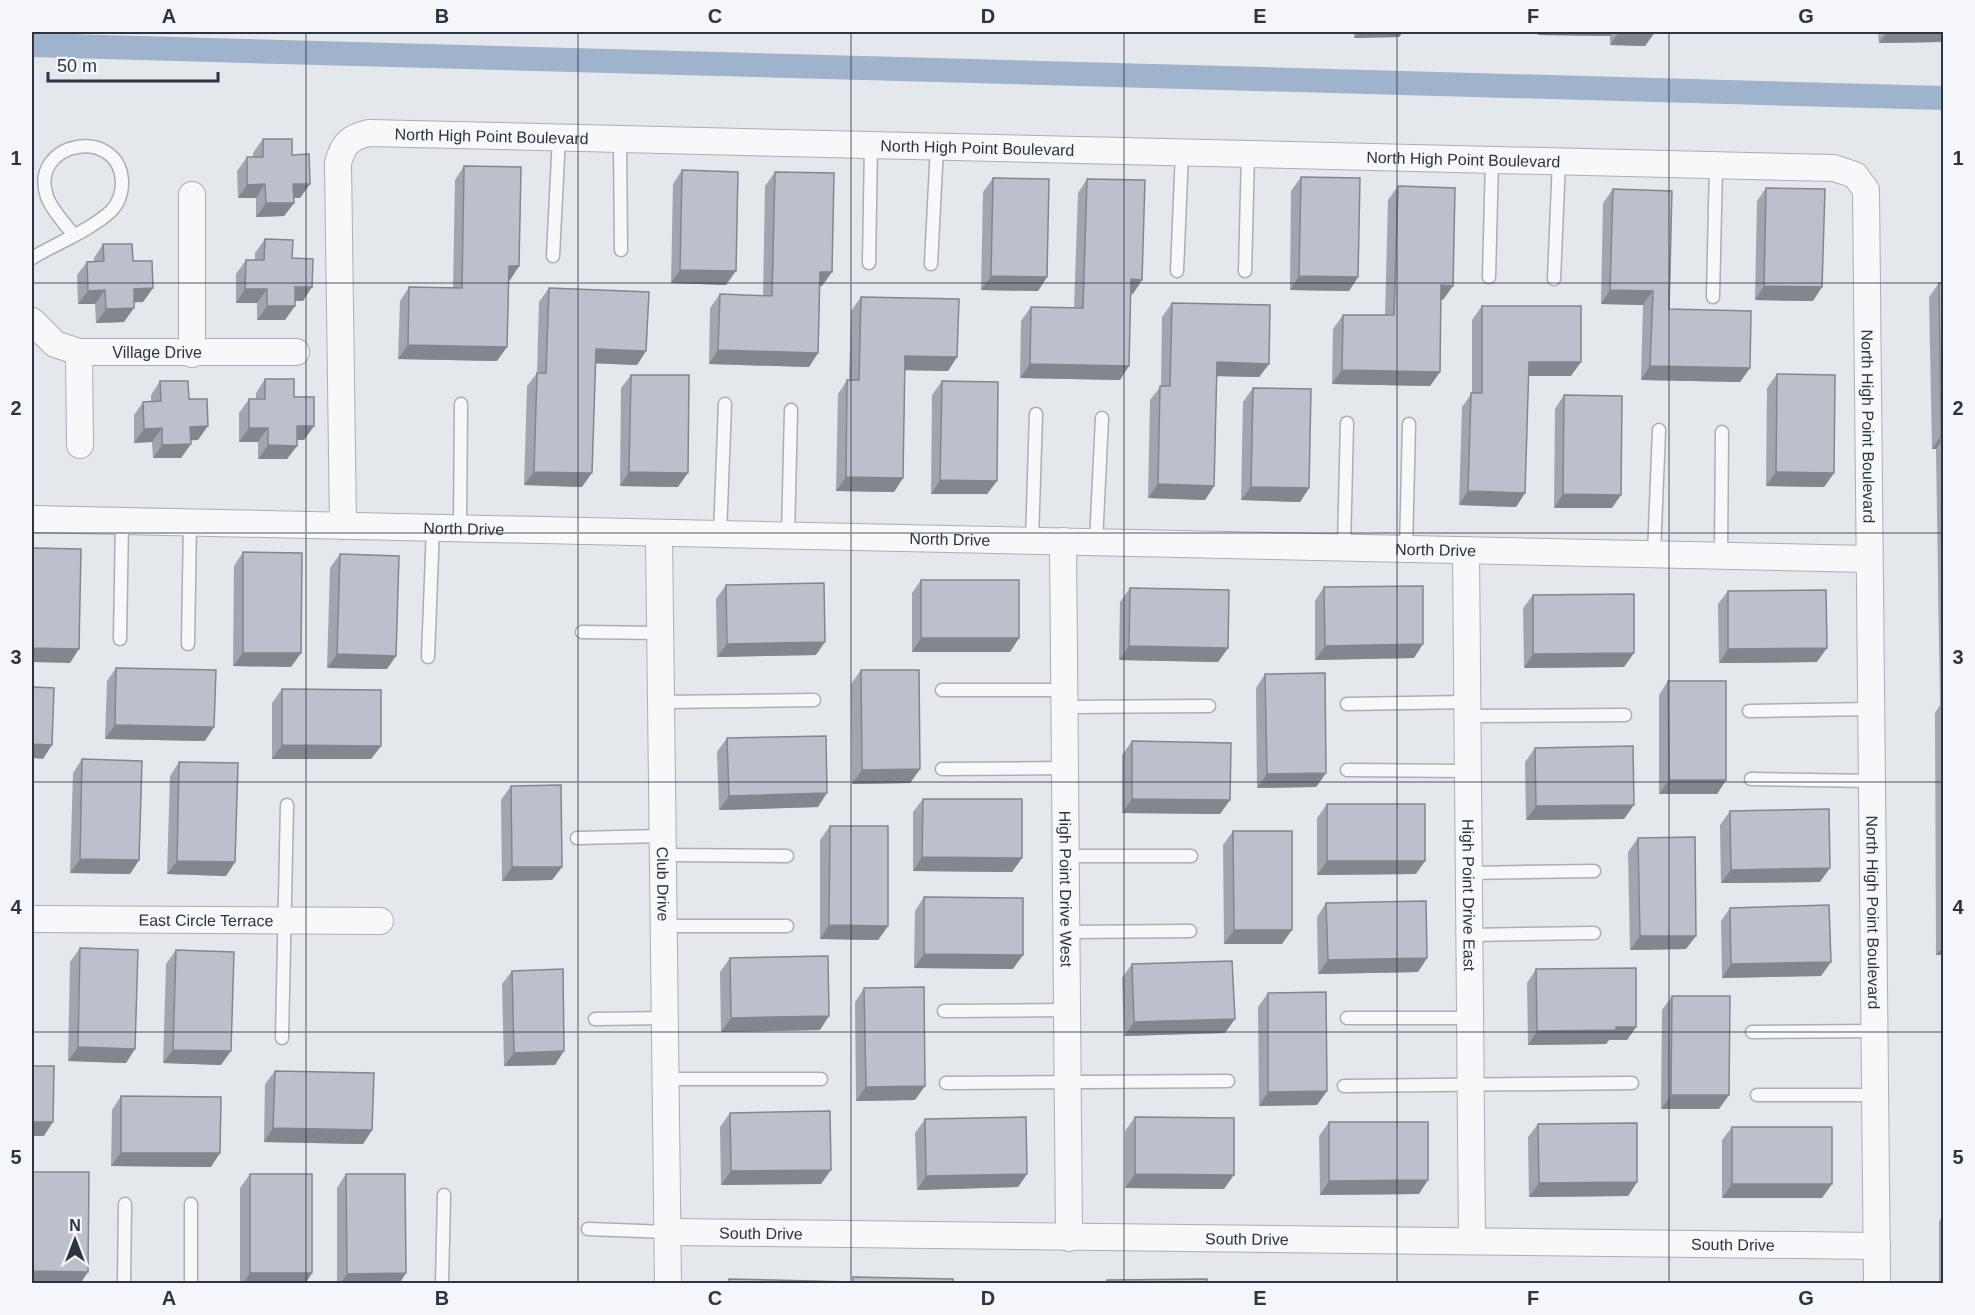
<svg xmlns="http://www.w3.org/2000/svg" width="1975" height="1315" viewBox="0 0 1975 1315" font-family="Arial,sans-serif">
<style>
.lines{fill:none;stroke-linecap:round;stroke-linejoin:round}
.canal{stroke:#9fb4cc;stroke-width:24}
.service-casing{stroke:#a9aeb7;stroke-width:15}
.minor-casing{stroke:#a9aeb7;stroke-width:28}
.service{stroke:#f7f8fa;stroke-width:12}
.minor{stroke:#f7f8fa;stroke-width:26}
.wall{fill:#a1a5ae}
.shaded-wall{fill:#83868d}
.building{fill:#bbc0ca;stroke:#83868d;stroke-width:1.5}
.grid{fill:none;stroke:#2b3445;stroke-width:1.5;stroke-opacity:0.55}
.labels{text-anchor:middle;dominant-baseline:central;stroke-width:5;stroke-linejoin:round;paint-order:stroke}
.street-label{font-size:16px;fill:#2b3445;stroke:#f4f6f9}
.neatline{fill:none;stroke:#2b3445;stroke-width:2}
.grid-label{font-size:20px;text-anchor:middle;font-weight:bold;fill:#2b3445}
</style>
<rect width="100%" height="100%" fill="#e4e7ec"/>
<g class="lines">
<path class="canal" d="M32 45 1944 98"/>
<g class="service-casing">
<path id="service" d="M620 139 621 250
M553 256 559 137
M32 258C55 244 91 230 111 211 118 204 122 193 122 182 120 125 28 141 47 197 52 210 64 223 73 234
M869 263 871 145
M931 264 937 146
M1177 271 1182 152
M1245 271 1248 154
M1489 277 1492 159
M1554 279 1559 161
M1713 297 1716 165
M460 529 461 404
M720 535 725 404
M788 536 791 410
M1032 541 1036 414
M1096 542 1102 418
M1344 548 1347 423
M1406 549 1409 424
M1654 554 1659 430
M1721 556 1722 432
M582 632 661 633
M120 639 122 521
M188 644 190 522
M428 657 433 528
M942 690H1064
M662 702 814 700
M1347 704 1467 702
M1064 707 1209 706
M1749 711 1871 709
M1467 716 1625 715
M942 769 1065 768
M1347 770 1468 771
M1751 779 1872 781
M577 838 663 836
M664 855 787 856
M1065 856H1191
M1469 873 1594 871
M664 926H787
M1066 932 1190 931
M1469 935 1594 933
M944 1011 1067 1010
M1347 1018H1470
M595 1019 666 1018
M1752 1032 1875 1031
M282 1038 287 805
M666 1079H821
M946 1083 1228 1081
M1344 1086 1632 1083
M1757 1095H1875
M588 1229 668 1232
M124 1284 125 1204
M191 1284V1204
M442 1284 444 1195"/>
</g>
<g class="minor-casing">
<g id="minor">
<path d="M192 195V354"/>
<path id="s1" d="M32 321 55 344 79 352H296"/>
<path d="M79 352 80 445"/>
<path id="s2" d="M32 519 1869 559"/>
<path id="s3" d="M343 526 338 163C343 144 350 137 369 133L1834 168 1855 175 1866 190 1877 1284"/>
<path id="s4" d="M659 534 668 1284"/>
<path id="s5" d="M1063 541 1069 1238"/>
<path id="s6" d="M1466 550 1472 1241"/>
<path id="s7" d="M32 919 380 921"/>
<path id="s8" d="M668 1232 1877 1246"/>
</g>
</g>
<use href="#service" class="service"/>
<use href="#minor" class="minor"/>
</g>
<path class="wall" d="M1354 32H1403L1399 37 1354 38Z
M1538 32H1655L1645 46 1610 45V36L1538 35Z
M1878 32H1944L1942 42 1879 43Z
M263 139 292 155 310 184 300 198H294V203L284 216 256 217V198H238L237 171 247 157H253V153Z
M464 166 519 266 510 280H508L497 361 398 359 400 301 409 287 453 288 455 180Z
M682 170 726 285 671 283 673 184Z
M775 172 822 286H820L818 353 809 367 709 364 710 308 720 294 763 296 765 186Z
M1301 177 1358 277 1349 291 1290 290 1291 191Z
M993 178 1047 277 1038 291 981 290 983 192Z
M1087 179 1133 294 1131 293 1120 380 1020 378 1021 321 1031 307 1074 308 1078 193Z
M1398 186 1443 300H1441L1440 372 1430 386 1332 384 1333 329 1343 315H1385L1388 200Z
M1766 188 1813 301 1755 300 1757 201Z
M1613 189 1669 309 1750 368 1740 382 1641 380 1643 305 1601 304 1603 203Z
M265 239 292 258 303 301H295L285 320H257V303H236V274L246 260H255V253Z
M103 244 133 261 153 288 143 302H134L124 322 96 323 95 304H78L77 275 87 262H94V258Z
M1939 283H1944V1054L1942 955H1936L1935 713 1940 705 1936 449H1932L1929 297Z
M549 288 646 351 637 365 595 363 582 487 524 485 527 386 537 373 539 302Z
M861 297 957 357 948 371 905 370 903 478 894 492 836 491 838 394 847 380H849L851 311Z
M1172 303 1269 364 1259 377 1217 376 1214 486 1205 500 1148 498 1150 400 1161 386 1162 317Z
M1482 306 1571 376H1528L1525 493 1516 507 1459 505 1462 407 1472 393V320Z
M1777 374 1834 473 1824 487 1766 486 1767 388Z
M631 375 678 487 620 486 621 388Z
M265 379 294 397 314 426 304 440H297V446L287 459H258V442H239V413L249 399H256V393Z
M160 381 189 399 198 440H190L181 458H153L152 442 134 443V415L143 402 151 401V395Z
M942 381 997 481 987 494H931L932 395Z
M1253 388 1309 488 1300 502 1241 500 1243 402Z
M1564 395 1612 508H1554L1555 409Z
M243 552 301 653 291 667 233 666 234 566Z
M340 554 387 669 327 668 330 568Z
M921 580 1019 638 1010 652H912V593Z
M726 585 816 655 717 657 716 599Z
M1324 587 1414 658 1315 660V601Z
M1130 588 1228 648 1218 662 1119 660 1120 602Z
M1728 591 1817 662 1719 663 1718 604Z
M1533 595 1624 667 1524 668 1523 608Z
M116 668 205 741 105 739 107 681Z
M861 670 920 769 910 783 852 784 851 684Z
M1265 674 1326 773 1316 787 1257 788 1256 688Z
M1668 681 1726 780 1717 794H1659V695Z
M282 689 381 746 371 759H272V703Z
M727 738 818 807 719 810 717 752Z
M1132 741 1230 800 1220 814 1122 813V755Z
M1535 748 1624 819 1526 820 1525 762Z
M82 759 139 860 130 874 70 873 73 773Z
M179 762 235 862 226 876 167 874 170 776Z
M511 786 562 867 552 880 502 881 501 800Z
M923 799 1022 858 1012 872 913 871V812Z
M1327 804 1416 874 1317 875V818Z
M1730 811 1820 882 1721 883 1720 825Z
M830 826 888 926 878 940 820 939V840Z
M1233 831 1282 944H1224L1223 845Z
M1638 838 1686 949 1630 950 1628 852Z
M924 897 1013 969 914 968 915 911Z
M1326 903 1427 958 1418 972 1318 974 1317 917Z
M1730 908 1821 976 1722 978 1721 921Z
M80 948 135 1049 126 1063 68 1061 70 962Z
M176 950 221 1065 163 1063 166 964Z
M730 958 820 1030 721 1032 720 972Z
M1132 964 1225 1033 1124 1036 1122 978Z
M1536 969 1636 1027 1627 1040H1609L1606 1044 1528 1045 1527 983Z
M512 971 555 1065 504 1066 502 984Z
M864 988 915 1100 856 1101 855 1002Z
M1268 993 1327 1091 1317 1105 1259 1106 1258 1007Z
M1672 996 1719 1109H1661L1662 1010Z
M275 1071 372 1130 363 1144 264 1142 265 1084Z
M121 1096 211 1167 111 1166 112 1110Z
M730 1113 821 1184 721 1185 720 1127Z
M1135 1117 1224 1189 1125 1188V1131Z
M925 1119 1027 1174 1018 1187 917 1190 915 1133Z
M1329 1122 1419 1194 1320 1195 1319 1136Z
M1538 1124 1637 1182 1628 1196 1529 1197 1528 1137Z
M1732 1127 1822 1198H1722V1140Z
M250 1174 312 1273 305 1284H240V1188Z
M346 1174 406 1273 399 1284H337V1188Z
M1944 1214V1284H1939V1221Z"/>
<path class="shaded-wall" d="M1359 32H1403L1399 37 1354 38Z
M1540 32H1613L1610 36 1538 35Z
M1619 32H1655L1645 46 1610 45Z
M1887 32H1944V40L1942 42 1879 43Z
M265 184 256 198H238L247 185Z
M293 184H310L300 198H284Z
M266 203H294L284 216 256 217Z
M509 266H519L510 280 499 279Z
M680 270 736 271 726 285 671 283Z
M820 272H832L822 286 811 285Z
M991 276 1047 277 1038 291 981 290Z
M1299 276 1358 277 1349 291 1290 290Z
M1131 279 1142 280 1133 294 1121 293Z
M1441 285 1453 286 1443 300 1432 299Z
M1764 286 1822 287 1813 301 1755 300Z
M295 287H312L303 301 286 300Z
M153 288 143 302 124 303 134 289Z
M245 289H267L257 303H236Z
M105 290 95 304H78L88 291Z
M1610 290 1653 291 1643 305 1601 304Z
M267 306H295L285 320H257Z
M134 308 124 322 96 323 106 309Z
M408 345 507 347 497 361 398 359Z
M596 349 646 351 637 365 586 363Z
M718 350 818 353 809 367 709 364Z
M905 356 957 357 948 371 896 370Z
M1217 362 1269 364 1259 377 1208 376Z
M1529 362H1581L1571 376H1519Z
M1030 364 1129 366 1120 380 1020 378Z
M1650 366 1750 368 1740 382 1641 380Z
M1342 370 1440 372 1430 386 1332 384Z
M208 426 198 440 181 441 190 427Z
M297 426H314L304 440H287Z
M162 428 152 442 134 443 144 429Z
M249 428H268L258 442H239Z
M1941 435H1944V439L1936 449H1932Z
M191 444 181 458H153L162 445Z
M268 445 297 446 287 459H258Z
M534 472 592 473 582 487 524 485Z
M629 472 688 473 678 487 620 486Z
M1776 472 1834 473 1824 487 1766 486Z
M846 477 903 478 894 492 836 491Z
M940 480 997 481 987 494H931Z
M1158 484 1214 486 1205 500 1148 498Z
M1251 487 1309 488 1300 502 1241 500Z
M1468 491 1525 493 1516 507 1459 505Z
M1563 494 1621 495 1612 508H1554Z
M921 638H1019L1010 652H912Z
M825 642 816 655 717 657 727 644Z
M1423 644 1414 658 1315 660 1325 646Z
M1129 646 1228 648 1218 662 1119 660Z
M32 648 79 649 70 663 32 662Z
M1827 648 1817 662 1719 663 1728 649Z
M243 653H301L291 667 233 666Z
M1634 653 1624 667 1524 668 1533 654Z
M337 654 396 656 387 669 327 668Z
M115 725 214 727 205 741 105 739Z
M32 744 52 745 43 759 32 758Z
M282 745 381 746 371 759H272Z
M920 769 910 783 852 784 862 770Z
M1326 773 1316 787 1257 788 1267 774Z
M1669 780H1726L1717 794H1659Z
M827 793 818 807 719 810 729 796Z
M1132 799 1230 800 1220 814 1122 813Z
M1634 805 1624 819 1526 820 1536 806Z
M922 857 1022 858 1012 872 913 871Z
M80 859 139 860 130 874 70 873Z
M177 861 235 862 226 876 167 874Z
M1327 861H1425L1416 874 1317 875Z
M512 867H562L552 880 502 881Z
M1830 868 1820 882 1721 883 1731 870Z
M829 925 888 926 878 940 820 939Z
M1234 930H1292L1282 944H1224Z
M1640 936H1696L1686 949 1630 950Z
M1944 945V953L1942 955H1936Z
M924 954 1023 955 1013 969 914 968Z
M1427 958 1418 972 1318 974 1328 960Z
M1831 962 1821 976 1722 978 1731 964Z
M829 1016 820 1030 721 1032 731 1018Z
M1235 1019 1225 1033 1124 1036 1134 1022Z
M1616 1027H1636L1627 1040H1609L1606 1044 1528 1045 1537 1031Z
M78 1047 135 1049 126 1063 68 1061Z
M173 1050 231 1051 221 1065 163 1063Z
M564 1051 555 1065 504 1066 514 1053Z
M925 1086 915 1100 856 1101 866 1087Z
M1327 1091 1317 1105 1259 1106 1268 1092Z
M1671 1095H1729L1719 1109H1661Z
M32 1122H53L44 1136H32Z
M273 1128 372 1130 363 1144 264 1142Z
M121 1153H220L211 1167 111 1166Z
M831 1170 821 1184 721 1185 731 1171Z
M1027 1174 1018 1187 917 1190 926 1176Z
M1135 1174 1234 1175 1224 1189 1125 1188Z
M1428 1180 1419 1194 1320 1195 1329 1181Z
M1637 1182 1628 1196 1529 1197 1539 1183Z
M1732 1184H1832L1822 1198H1722Z
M32 1271 88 1272 80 1284H32Z
M250 1273H312L305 1284H243Z
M406 1273 399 1284H340L347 1274Z"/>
<path class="building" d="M263 139H292V155L309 154 310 184H293L294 203H266L265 184 247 185V157H263Z
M464 166 521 167 519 266H509L507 347 408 345 409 287 462 288Z
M682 170 738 172 736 271 680 270Z
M775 172 834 173 832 272H820L818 353 718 350 720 294 772 296Z
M1301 177 1360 178 1358 277 1299 276Z
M993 178 1049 179 1047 277 991 276Z
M1087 179 1145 180 1142 280 1131 279 1129 366 1030 364 1031 307 1083 308Z
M1398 186 1455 188 1453 286 1441 285 1440 372 1342 370 1343 315H1394Z
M1766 188 1825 189 1822 287 1764 286Z
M1613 189 1672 191 1669 309 1751 311 1750 368 1650 366 1653 291 1610 290Z
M265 239 293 240 292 258 313 259 312 287H295V306H267V289H245L246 260H264Z
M103 244H132L133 261H152L153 288 134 289V308L106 309 105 290 88 291 87 262 104 261Z
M1939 283H1944V435H1941Z
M549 288 649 292 646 351 596 349 592 473 534 472 537 373H546Z
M861 297 959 299 957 357 905 356 903 478 846 477 847 380H859Z
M1172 303 1270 305 1269 364 1217 362 1214 486 1158 484 1160 386H1170Z
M1482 306H1581V362H1529L1525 493 1468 491 1471 393H1482Z
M1777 374 1835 375 1834 473 1776 472Z
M631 375H689L688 473 629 472Z
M265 379H294V397H314V426H297V446L268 445V428H249V399H265Z
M160 381H188L189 399H207L208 426 190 427 191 444 162 445V428L144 429 143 402 161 401Z
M942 381 998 382 997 481 940 480Z
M1253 388 1311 389 1309 488 1251 487Z
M1564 395 1622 396 1621 495 1563 494Z
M32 548 81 549 79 649 32 648Z
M243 552 302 553 301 653H243Z
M340 554 399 556 396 656 337 654Z
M921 580H1019V638H921Z
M824 583 825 642 727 644 726 585Z
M1423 586V644L1325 646 1324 587Z
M1130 588 1229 590 1228 648 1129 646Z
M1826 590 1827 648 1728 649V591Z
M1634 594V653L1533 654V595Z
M116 668 216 670 214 727 115 725Z
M861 670H919L920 769 862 770Z
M1325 673 1326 773 1267 774 1265 674Z
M1668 681H1726V780H1669Z
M32 687 54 688 52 745 32 744Z
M282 689 381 690V746L282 745Z
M826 736 827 793 729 796 727 738Z
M1132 741 1231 743 1230 800 1132 799Z
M1633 746 1634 805 1536 806 1535 748Z
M82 759 142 761 139 860 80 859Z
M179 762 238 763 235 862 177 861Z
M561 785 562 867H512L511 786Z
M923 799H1022V858L922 857Z
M1327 804H1425V861H1327Z
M1829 809 1830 868 1731 870 1730 811Z
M830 826H888V926L829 925Z
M1233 831H1292V930H1234Z
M1695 837 1696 936H1640L1638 838Z
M924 897 1023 898V955L924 954Z
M1426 901 1427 958 1328 960 1326 903Z
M1829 905 1831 962 1731 964 1730 908Z
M80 948 138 950 135 1049 78 1047Z
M176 950 234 952 231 1051 173 1050Z
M828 956 829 1016 731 1018 730 958Z
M1232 961 1235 1019 1134 1022 1132 964Z
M1636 968V1027H1616V1030L1537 1031 1536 969Z
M563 969 564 1051 514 1053 512 971Z
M924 987 925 1086 866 1087 864 988Z
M1326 992 1327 1091 1268 1092V993Z
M1672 996H1730L1729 1095H1671Z
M32 1066H54L53 1122H32Z
M275 1071 374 1073 372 1130 273 1128Z
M121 1096 221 1097 220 1153H121Z
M830 1111 831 1170 731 1171 730 1113Z
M1026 1117 1027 1174 926 1176 925 1119Z
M1135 1117 1234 1118V1175L1135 1174Z
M1329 1122H1428V1180L1329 1181Z
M1637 1123V1182L1539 1183 1538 1124Z
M1732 1127H1832V1184H1732Z
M32 1172H89L88 1272 32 1271Z
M250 1174H312V1273H250Z
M346 1174H405L406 1273 347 1274Z
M853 1277 953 1279V1284H729V1279L853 1282Z
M1207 1279V1284H1107V1280Z
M1354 1282H1454V1284H1354Z
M1608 1282H1629V1284H1608Z"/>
<path class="grid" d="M306 32V1284M578 32V1284M851 32V1284M1124 32V1284M1397 32V1284M1669 32V1284M32 283H1944M32 533H1944M32 782H1944M32 1032H1944"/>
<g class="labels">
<g class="street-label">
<text stroke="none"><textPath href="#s3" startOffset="532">North High Point Boulevard</textPath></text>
<text stroke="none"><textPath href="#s3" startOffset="1018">North High Point Boulevard</textPath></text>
<text stroke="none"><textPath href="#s3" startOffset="1504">North High Point Boulevard</textPath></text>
<text stroke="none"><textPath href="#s1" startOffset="136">Village Drive</textPath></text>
<text stroke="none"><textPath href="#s3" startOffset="2152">North High Point Boulevard</textPath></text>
<text stroke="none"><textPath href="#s2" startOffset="432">North Drive</textPath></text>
<text stroke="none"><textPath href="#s2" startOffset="918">North Drive</textPath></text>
<text stroke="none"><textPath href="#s2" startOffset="1404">North Drive</textPath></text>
<text stroke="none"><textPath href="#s4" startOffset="350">Club Drive</textPath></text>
<text stroke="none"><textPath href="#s5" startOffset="348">High Point Drive West</textPath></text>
<text stroke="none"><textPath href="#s6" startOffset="345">High Point Drive East</textPath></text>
<text stroke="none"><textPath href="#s3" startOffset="2638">North High Point Boulevard</textPath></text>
<text stroke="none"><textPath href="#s7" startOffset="174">East Circle Terrace</textPath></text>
<text stroke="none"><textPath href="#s8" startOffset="93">South Drive</textPath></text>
<text stroke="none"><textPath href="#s8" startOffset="579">South Drive</textPath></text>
<text stroke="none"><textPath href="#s8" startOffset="1065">South Drive</textPath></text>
</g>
</g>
<rect width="1975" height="1315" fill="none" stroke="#f4f6f9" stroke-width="66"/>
<g transform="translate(75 1240)" stroke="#f4f6f9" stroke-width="4.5" paint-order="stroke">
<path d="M0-4.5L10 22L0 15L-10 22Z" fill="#2b3445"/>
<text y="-9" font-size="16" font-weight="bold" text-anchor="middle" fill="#2b3445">N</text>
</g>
<path d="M48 72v9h170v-9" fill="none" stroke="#2b3445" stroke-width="3"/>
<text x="57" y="72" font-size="18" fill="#2b3445" stroke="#f4f6f9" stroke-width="4.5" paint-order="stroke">50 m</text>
<rect x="33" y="33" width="1909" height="1249" class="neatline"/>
<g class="grid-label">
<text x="169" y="23">A</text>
<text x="442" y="23">B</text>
<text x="715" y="23">C</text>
<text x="988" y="23">D</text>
<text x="1260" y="23">E</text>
<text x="1533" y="23">F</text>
<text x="1806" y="23">G</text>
<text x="16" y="165">1</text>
<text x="1958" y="165">1</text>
<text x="16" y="415">2</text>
<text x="1958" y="415">2</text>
<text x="16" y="664">3</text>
<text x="1958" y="664">3</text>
<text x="16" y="914">4</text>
<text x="1958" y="914">4</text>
<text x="16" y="1164">5</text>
<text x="1958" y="1164">5</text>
<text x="169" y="1305">A</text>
<text x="442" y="1305">B</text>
<text x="715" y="1305">C</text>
<text x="988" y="1305">D</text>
<text x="1260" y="1305">E</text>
<text x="1533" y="1305">F</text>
<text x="1806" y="1305">G</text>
</g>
</svg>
